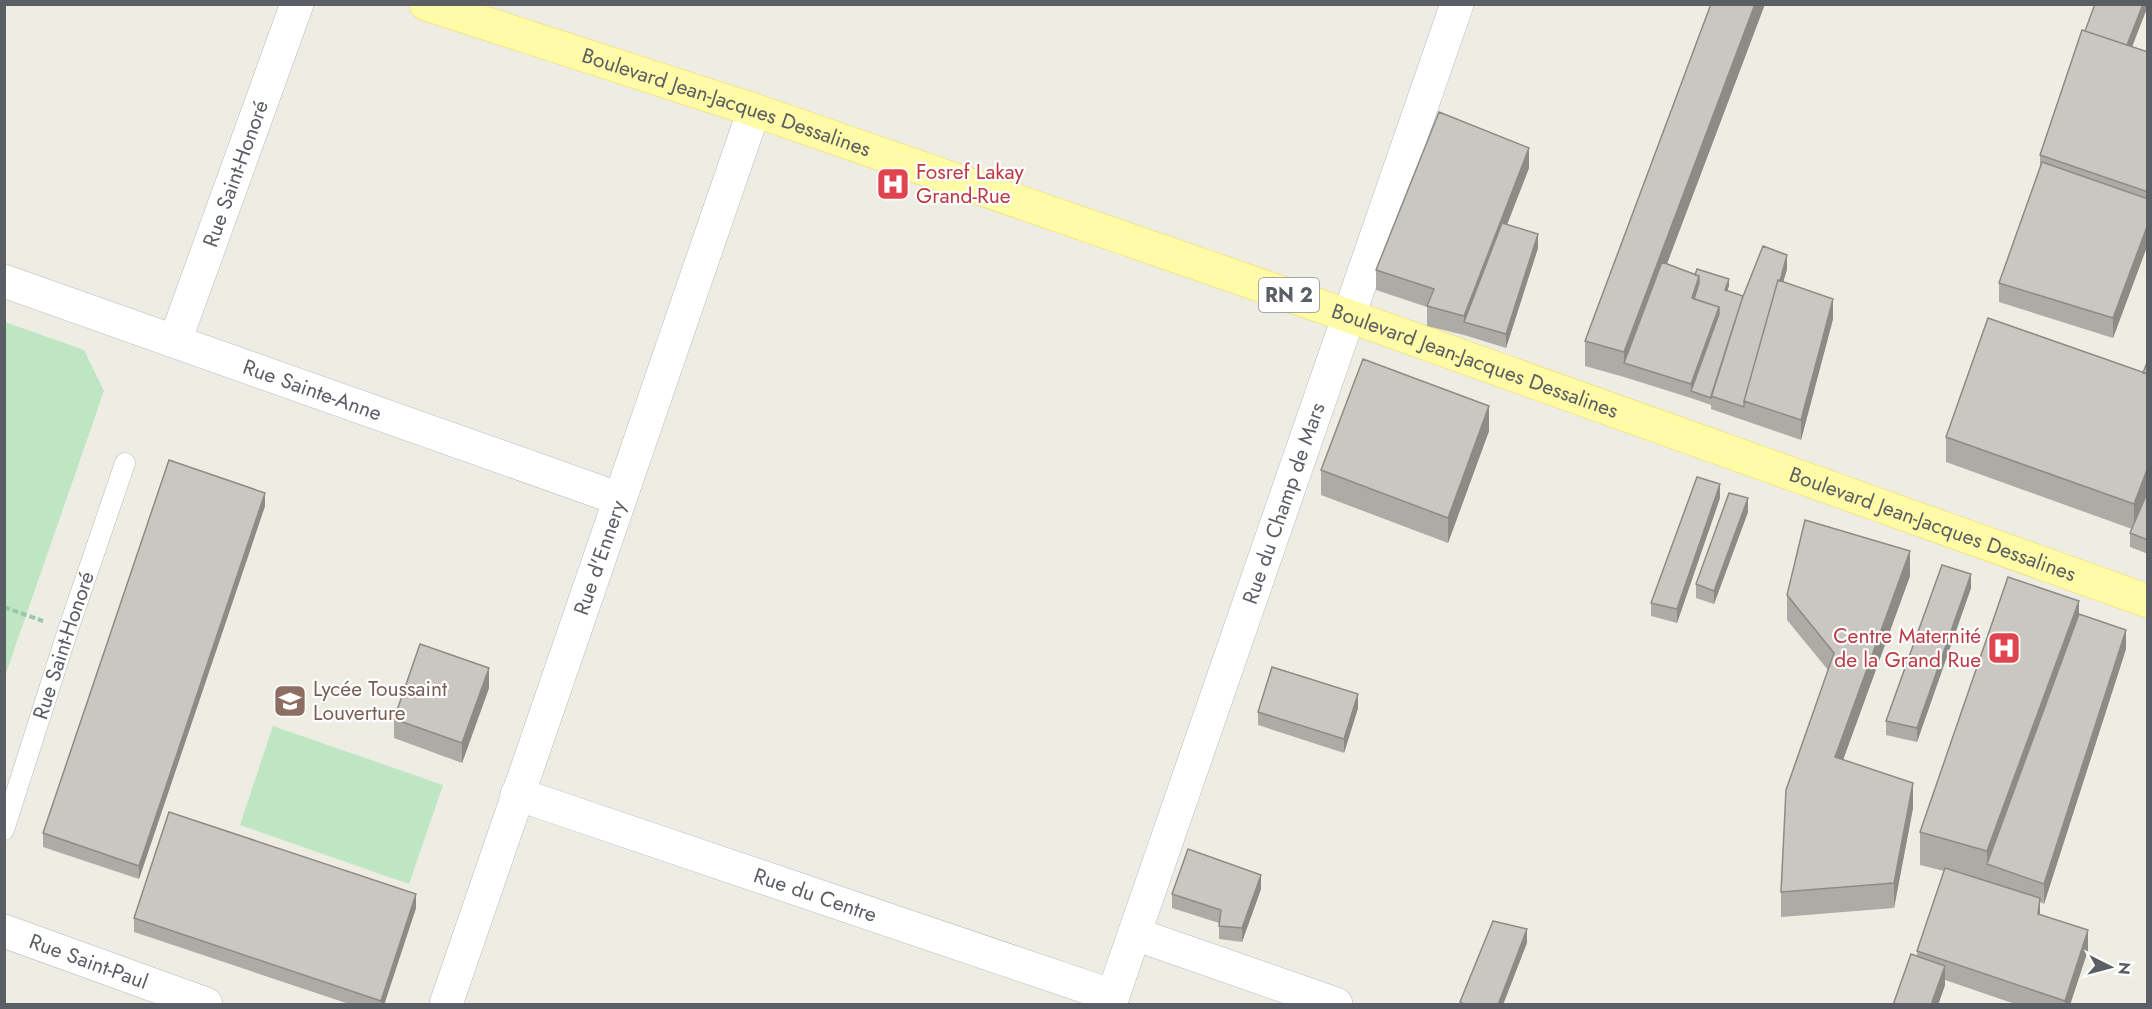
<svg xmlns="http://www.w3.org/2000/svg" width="2152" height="1009" viewBox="0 0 2152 1009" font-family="Jost,sans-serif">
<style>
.green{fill:#bfe6c3}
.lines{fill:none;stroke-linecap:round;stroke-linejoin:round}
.lane-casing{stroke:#b8babf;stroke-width:21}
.street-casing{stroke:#b8babf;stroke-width:34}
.secondary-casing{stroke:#b8bbc1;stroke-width:34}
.primary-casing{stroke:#f2da57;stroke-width:34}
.path{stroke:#98c7ab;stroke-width:4;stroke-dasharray:6 3;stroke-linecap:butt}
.lane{stroke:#fff;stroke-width:20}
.street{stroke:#fff;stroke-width:33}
.secondary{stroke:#fff;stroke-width:33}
.primary{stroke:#fffba7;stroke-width:33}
.wall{fill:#adaba5}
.shaded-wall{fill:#8d8b86}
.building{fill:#c9c7c0;stroke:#8d8b86;stroke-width:1.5}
.labels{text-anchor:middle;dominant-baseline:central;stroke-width:4.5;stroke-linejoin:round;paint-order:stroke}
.shield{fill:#fff;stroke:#8c8e92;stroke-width:1.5}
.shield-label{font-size:20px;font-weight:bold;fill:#5b5e64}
.street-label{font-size:21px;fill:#5b5e64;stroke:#fff}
.health-label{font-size:21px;fill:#be3a42;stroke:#fff;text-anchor:start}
.education-label{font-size:21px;fill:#785e54;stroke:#fff;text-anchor:start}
</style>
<rect width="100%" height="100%" fill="#eeede3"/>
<path class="green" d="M5 322 84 350 104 391 5 676Z
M273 726 443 785 409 884 240 825Z"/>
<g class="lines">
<g class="lane-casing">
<g id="lane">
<path id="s1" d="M4 830 68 630 125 463"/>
</g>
</g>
<g class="street-casing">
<g id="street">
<path id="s2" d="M4 281 620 499"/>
<path id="s3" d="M175 341 297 4"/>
<path id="s4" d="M517 794 1113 996"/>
<path id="s5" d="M4 931 206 1004"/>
<path d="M1135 934 1336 1004"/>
<path id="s6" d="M446 1004 754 110"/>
</g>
</g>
<g class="secondary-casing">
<g id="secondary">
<path id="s7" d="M1110 1004 1457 4"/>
</g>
</g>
<g class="primary-casing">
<g id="primary">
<path id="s8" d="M426 4 754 110 1349 316 2148 601"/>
</g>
</g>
<path class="path" d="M4 607 43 621"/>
<use href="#lane" class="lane"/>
<use href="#street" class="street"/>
<use href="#secondary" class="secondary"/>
<use href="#primary" class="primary"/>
</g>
<path class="wall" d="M1765 4 1667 264 1729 286 1727 291 1743 296 1787 269 1783 282 1833 319 1801 440 1711 409V405L1691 398 1624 377 1585 366V341Z
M2148 4 2132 47 2148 52V244L2113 338 1999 302V283L2040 168V155L2085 31Z
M1529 168 1507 224 1538 248 1506 348 1464 335 1427 326V307L1376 290V270Z
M2148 360V554L2130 547V533L2132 529 1946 462V437L2143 373Z
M1489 431 1448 543 1321 495V470Z
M1720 498 1677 623 1651 616V603Z
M265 506 139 879 43 847V833Z
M1748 512 1714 604 1696 598V584Z
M1910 576 1843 760 1913 808 1894 908 1781 917V892L1828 670 1787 620V595Z
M1971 588 1917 742 1886 735V721Z
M2079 614 2126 649 2044 904 2040 902V915L2088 950 2070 1005H2018L1945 980V985L1938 1005 1917 956V951L1944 871 1920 865V832Z
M489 688 462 763 394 738V719Z
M1358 708 1344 753 1258 725V712Z
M1261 889 1242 942 1219 939V923L1172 908V894Z
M416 908 384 1005H352L134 932V918Z"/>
<path class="shaded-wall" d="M1755 4H1765L1629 364 1624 363V352Z
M2143 4H2148V6L2124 67V53Z
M1529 148V168L1469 323 1464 322V316Z
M2148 224V244L2113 338V318Z
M1538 234V248L1506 348V334Z
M1787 255V269L1749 403 1745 402Z
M1699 276V290L1692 305V298Z
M1729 279V286L1725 297V290Z
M1833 299V319L1801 440V420Z
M1719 307V321L1691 391V384Z
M1489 406V431L1448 543V518Z
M2148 467V492L2134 529V504Z
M1720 484V498L1677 623V609Z
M265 493V506L139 879V866Z
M1748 498V512L1714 604V591Z
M1910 551V576L1835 782V757Z
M1971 574V588L1917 742V728Z
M2079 601V634L1987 864V884V851Z
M2126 630V649L2044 904V884Z
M489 668V688L462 763V743Z
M1358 694V708L1344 753V739Z
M1913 783V808L1894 908V883Z
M1261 875V889L1242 942V928Z
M416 894V908L384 1005H381V1001Z
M2040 898V917L2038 914Z
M1527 929V943L1503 1005H1498Z
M2088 930V950L2070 1005H2065V1001Z
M1945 966V985L1938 1005 1932 1002Z"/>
<path class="building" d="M1711 4H1755L1624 352 1585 341Z
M2095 4H2143L2127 45 2085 31Z
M2082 30 2148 52V192L2040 155Z
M1439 112 1529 148 1464 316 1427 306 1434 289 1376 270Z
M2042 162 2148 199V224L2113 318 1999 283Z
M1502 223 1538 234 1506 334 1464 322Z
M1763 246 1787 255 1780 281 1778 280 1744 401V407L1711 396 1742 299Z
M1662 262 1699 276 1692 298 1719 307 1691 384 1624 363Z
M1697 269 1729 279 1725 290 1743 296 1711 398 1691 391 1719 314V307L1694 299 1699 283V276L1695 275Z
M1778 280 1833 299 1801 420 1744 401Z
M1988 318 2148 374V467L2134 504 1946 437Z
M1363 359 1489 406 1448 518 1321 470Z
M2148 360V374L2143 373Z
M169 460 265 493 139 866 43 833Z
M1697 477 1720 484 1677 609 1651 603Z
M2148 491V540L2130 533Z
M1729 493 1748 498 1714 591 1696 584Z
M1805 520 1910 551 1835 757 1913 783 1894 883 1781 892 1786 790 1834 653 1787 595Z
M1942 565 1971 574 1917 728 1886 721Z
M2008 577 2079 601 1987 851 1920 832Z
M2079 614 2126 630 2044 884 1987 864Z
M420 644 489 668 462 743 394 719Z
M1272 667 1358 694 1344 739 1258 712Z
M169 812 416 894 381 1001 134 918Z
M1188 849 1261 875 1242 928 1219 926 1221 910 1172 894Z
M1945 868 2040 898 2038 914 2088 930 2065 1001 1917 951Z
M1493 921 1527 929 1498 1005H1466L1460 1002Z
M1911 954 1945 966 1932 1002 1938 1005H1893Z"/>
<defs>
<g id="hospital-square" transform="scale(1.725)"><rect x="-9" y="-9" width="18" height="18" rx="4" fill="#e0444e" stroke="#fff"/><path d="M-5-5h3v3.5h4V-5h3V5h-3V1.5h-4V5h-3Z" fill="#fff"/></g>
<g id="school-square" transform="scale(1.725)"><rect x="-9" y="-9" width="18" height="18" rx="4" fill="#8d6e63" stroke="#fff"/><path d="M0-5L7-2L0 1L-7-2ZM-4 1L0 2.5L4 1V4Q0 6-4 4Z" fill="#fff"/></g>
</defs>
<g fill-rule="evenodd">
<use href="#hospital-square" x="893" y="184"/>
<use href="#hospital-square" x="2004" y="648"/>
<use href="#school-square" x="290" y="701"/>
</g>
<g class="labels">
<rect class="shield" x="1259" y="278" width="60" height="34" rx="4.5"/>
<g class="shield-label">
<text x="1289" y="295">RN 2</text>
</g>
<g class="street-label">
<text stroke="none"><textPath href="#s8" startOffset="316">Boulevard Jean-Jacques Dessalines</textPath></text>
<text stroke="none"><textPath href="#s3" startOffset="178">Rue Saint-Honoré</textPath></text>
<text stroke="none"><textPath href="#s8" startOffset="1108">Boulevard Jean-Jacques Dessalines</textPath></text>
<text stroke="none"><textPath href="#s2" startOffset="327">Rue Sainte-Anne</textPath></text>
<text stroke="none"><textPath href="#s7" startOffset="530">Rue du Champ de Mars</textPath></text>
<text stroke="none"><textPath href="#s8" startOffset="1594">Boulevard Jean-Jacques Dessalines</textPath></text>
<text stroke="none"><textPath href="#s6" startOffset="472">Rue d'Ennery</textPath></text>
<text stroke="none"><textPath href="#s1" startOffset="194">Rue Saint-Honoré</textPath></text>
<text stroke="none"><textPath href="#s4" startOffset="315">Rue du Centre</textPath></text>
<text stroke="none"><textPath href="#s5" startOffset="90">Rue Saint-Paul</textPath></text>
</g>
<g class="health-label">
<text x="916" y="172">Fosref Lakay<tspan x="916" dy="24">Grand-Rue</tspan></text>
<text x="1981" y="636" text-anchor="end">Centre Maternité<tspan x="1981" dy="24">de la Grand Rue</tspan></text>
</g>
<g class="education-label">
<text x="313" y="689">Lycée Toussaint<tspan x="313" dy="24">Louverture</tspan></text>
</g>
</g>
<rect width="2152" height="1009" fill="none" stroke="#5b5e64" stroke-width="12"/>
<g transform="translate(2110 967) rotate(96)" stroke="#ffffff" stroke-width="4.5" paint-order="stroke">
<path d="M0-4.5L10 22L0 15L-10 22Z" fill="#5b5e64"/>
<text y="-9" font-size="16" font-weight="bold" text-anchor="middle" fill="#5b5e64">N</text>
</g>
</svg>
